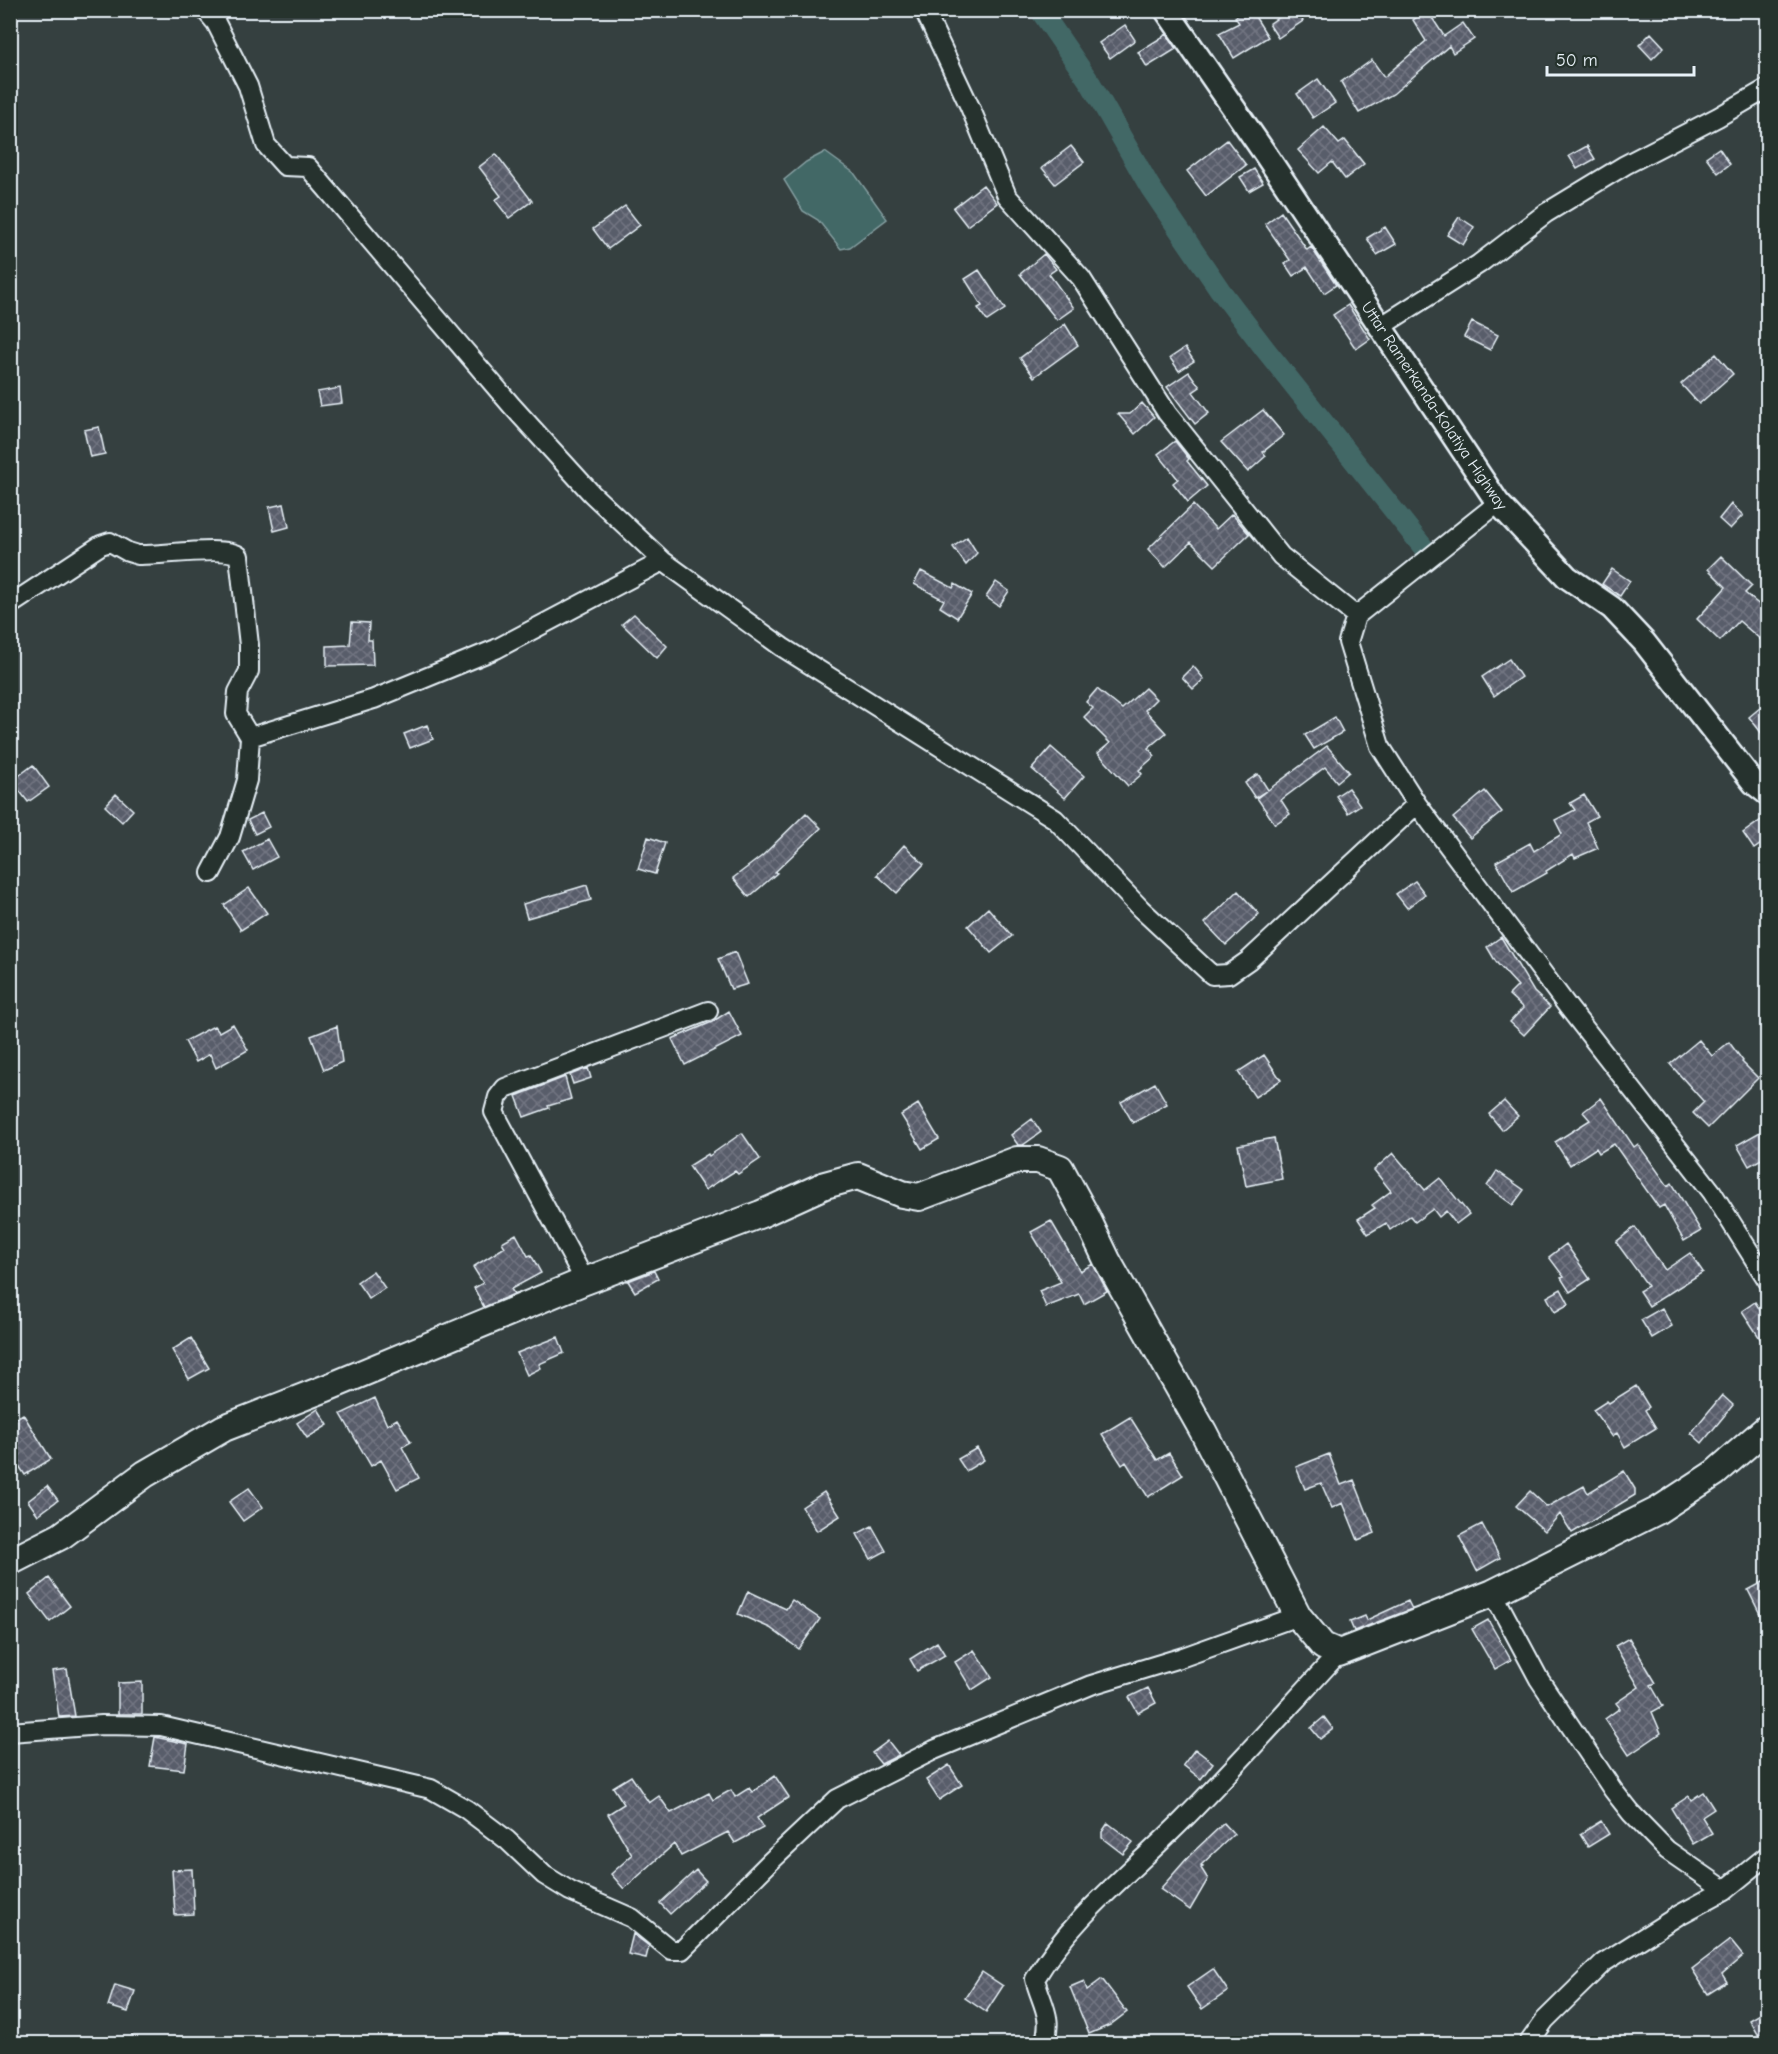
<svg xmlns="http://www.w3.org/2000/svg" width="1778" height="2054" viewBox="0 0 1778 2054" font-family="'Comic Neue',sans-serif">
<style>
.water{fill:#426766;stroke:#849ea0;stroke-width:1.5}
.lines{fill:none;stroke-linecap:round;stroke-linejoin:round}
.canal{stroke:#426766;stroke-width:21}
.building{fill:url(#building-cross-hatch);stroke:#e8f1f8;stroke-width:1.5}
.minor-casing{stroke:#e8f1f8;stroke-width:22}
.tertiary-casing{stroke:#e8f1f8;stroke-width:27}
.secondary-casing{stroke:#e8f1f8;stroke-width:30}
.minor{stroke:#26332d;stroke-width:18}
.tertiary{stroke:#26332d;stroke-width:22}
.secondary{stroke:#26332d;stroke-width:26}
.labels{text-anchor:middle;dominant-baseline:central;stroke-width:5;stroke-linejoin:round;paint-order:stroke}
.street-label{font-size:16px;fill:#e8f1f8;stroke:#26332d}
</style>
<defs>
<pattern id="building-cross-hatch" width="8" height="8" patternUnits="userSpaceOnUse" patternTransform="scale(1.5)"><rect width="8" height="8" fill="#595d6b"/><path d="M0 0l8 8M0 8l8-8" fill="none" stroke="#717581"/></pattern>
</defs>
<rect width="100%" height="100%" fill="#354040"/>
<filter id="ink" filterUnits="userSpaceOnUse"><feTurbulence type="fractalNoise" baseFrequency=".0167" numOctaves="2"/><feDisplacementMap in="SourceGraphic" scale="12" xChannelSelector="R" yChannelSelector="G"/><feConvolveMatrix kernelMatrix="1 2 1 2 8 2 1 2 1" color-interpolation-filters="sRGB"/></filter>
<g filter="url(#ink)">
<path class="water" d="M825 152 854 173 887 219 850 247 841 249 818 220 803 211 784 180 806 162Z"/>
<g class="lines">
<path class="canal" d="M1040 10 1091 84 1150 187 1220 290 1265 349 1427 552"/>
</g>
<path class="building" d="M1246 10H1251L1268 37 1234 58 1219 33 1239 23 1235 17Z
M1289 10H1296L1303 21 1278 38 1269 24Z
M1427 10 1444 36 1463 23 1474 39 1453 53 1449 46 1393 94 1359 113 1341 82 1372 60 1384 77 1426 41 1413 20Z
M1125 25 1135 40 1110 58 1099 43Z
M1651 33 1664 47 1652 59 1639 45Z
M1167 34 1176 49 1147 67 1138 52Z
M1318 79 1335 103 1313 118 1297 94Z
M1324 127 1339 144 1345 140 1364 164 1345 179 1332 162 1319 173 1298 150Z
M1227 140 1246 165 1206 196 1187 171Z
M1071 146 1084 162 1055 184 1042 168Z
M1587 146 1595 159 1577 169 1569 156Z
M1719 148 1730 164 1718 173 1706 157Z
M496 154 532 201 509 218 495 200 501 196 479 167Z
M1254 169 1263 183 1249 191 1240 177Z
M983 185 997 203 967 226 953 208Z
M625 206 640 225 608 249 593 229Z
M1281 212 1307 250 1311 247 1336 285 1324 293 1307 267 1293 276 1285 264 1290 260 1265 224Z
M1459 217 1474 227 1463 245 1447 235Z
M1385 227 1396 244 1377 255 1367 238Z
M1044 254 1056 269 1049 274 1074 308 1057 320 1020 274Z
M979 270 1005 309 987 321 978 308 982 306 965 279Z
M1348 305 1370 339 1356 349 1333 315Z
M1472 322 1498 335 1490 350 1464 337Z
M1065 324 1078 345 1034 377 1020 358Z
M1185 348 1194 361 1179 371 1170 358Z
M1716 354 1733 374 1699 404 1681 384Z
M1189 372 1200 387 1193 392 1209 413 1195 424 1167 387Z
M340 388 342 403 320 406 317 392Z
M1142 403 1154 417 1135 434 1118 414H1130Z
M1263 410 1284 435 1263 452 1266 456 1248 472 1221 442Z
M99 427 105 454 90 457 84 430Z
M1175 441 1189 459 1187 461 1207 486 1188 502 1173 483 1178 479 1158 454Z
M284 504 289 527 274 531 269 507Z
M1731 504 1743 515 1730 529 1719 519Z
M1193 505 1216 529 1232 514 1249 534 1215 566 1191 542 1165 567 1148 549Z
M967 537 977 553 966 565 953 547Z
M1721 556 1752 586 1745 593 1767 611V645L1739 621 1720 641 1697 619 1726 587 1708 569Z
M1612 569 1630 581 1620 596 1602 584Z
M921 571 953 588 955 584 972 594 957 618 940 607 944 600 914 584Z
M996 582 1009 591 999 606 986 597Z
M634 614 667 646 657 658 622 624Z
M352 622 369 623 368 640H372L373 665 327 666V646L350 645Z
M1509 659 1521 677 1494 696 1482 677Z
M1193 666 1204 679 1193 689 1182 677Z
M1145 688 1156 699 1145 710 1166 733 1148 748 1155 756 1139 770 1142 774 1128 786 1098 753 1110 743 1084 717 1093 708 1086 702 1097 689 1122 709Z
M1767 702V740L1749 717Z
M1335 717 1343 732 1314 749 1305 735Z
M427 725 433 739 410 748 404 734Z
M1327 746 1349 772 1337 782 1325 767 1281 800 1290 814 1275 824 1257 798 1266 791 1255 798 1245 783 1258 774 1268 790Z
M1051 747 1084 776 1065 798 1032 769Z
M33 765 49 787 28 802 12 781Z
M1348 788 1360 805 1348 813 1336 796Z
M1485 791 1502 812 1470 838 1453 818Z
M116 794 133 810 122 822 105 806Z
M1584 795 1597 816 1586 822 1598 848 1575 858 1573 854 1546 871 1547 873 1513 892 1496 862 1530 843 1534 851 1562 834 1555 820 1575 810 1570 803Z
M262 813 269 827 255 834 248 820Z
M806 813 821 828 775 872 777 873 749 897 733 878 762 856Z
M1767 816V840L1754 849 1743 833Z
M648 837 665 843 655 874 638 869Z
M267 839 277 857 253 870 243 852Z
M904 845 924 864 897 893 877 875Z
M1415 881 1425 894 1407 908 1396 894Z
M587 885 591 900 527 918 523 904Z
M249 888 267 913 241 930 224 905Z
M1238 891 1259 914 1226 945 1205 923Z
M988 908 1012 936 991 953 968 926Z
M1501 937 1534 992 1550 1007 1524 1035 1510 1022 1523 1008 1509 995 1518 986 1496 962 1487 947Z
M735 952 748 984 731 989 718 959Z
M729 1011 742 1036 685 1065 672 1039 712 1022Z
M233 1024 248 1050 216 1068 210 1054 196 1062 185 1041 214 1026 219 1032Z
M337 1026 342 1062 324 1070 311 1036Z
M1699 1040 1712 1056 1729 1042 1743 1061 1742 1062 1758 1078 1708 1128 1693 1113 1704 1102 1670 1064Z
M1264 1055 1281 1080 1255 1097 1238 1072Z
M588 1068 591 1078 573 1084 570 1075Z
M565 1077 571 1099 548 1106 549 1108 524 1117 516 1096Z
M1155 1083 1167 1104 1133 1123 1121 1102Z
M1601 1098 1634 1147 1638 1144 1668 1186 1672 1183 1701 1231 1684 1241 1664 1205 1659 1208 1614 1144 1599 1153 1596 1148 1570 1165 1555 1142 1590 1120 1583 1112Z
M1504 1101 1518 1116 1502 1130 1489 1114Z
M918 1104 939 1139 922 1149 901 1115Z
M1032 1119 1041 1132 1023 1145H1018L1011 1135Z
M1767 1128V1156L1749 1166 1737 1145Z
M742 1133 760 1159 738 1174 735 1171 705 1190 689 1166 708 1154 709 1156Z
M1274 1138 1282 1179 1246 1186 1238 1145Z
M1393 1153 1425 1190 1440 1178 1469 1214 1456 1224 1446 1211 1439 1217 1433 1209 1415 1222 1410 1216 1390 1230 1386 1223 1368 1234 1358 1219 1375 1208 1372 1205 1391 1191 1374 1170Z
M1497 1171 1524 1190 1513 1205 1487 1186Z
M1051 1221 1080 1271 1093 1264 1107 1291 1084 1304 1079 1294 1046 1307 1039 1291 1061 1282 1031 1232Z
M1635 1227 1665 1270 1690 1253 1703 1272 1649 1306 1639 1291 1648 1286 1616 1242Z
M516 1234 528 1256 531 1255 541 1273 511 1289 514 1294 484 1307 474 1288 483 1283 473 1267 505 1247 502 1242Z
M1566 1244 1590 1279 1570 1292 1561 1278 1564 1277 1549 1257Z
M373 1271 385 1288 369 1299 357 1282Z
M654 1271 658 1279 635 1292 628 1281Z
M1561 1289 1569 1304 1555 1312 1547 1297Z
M1755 1302 1767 1321V1349L1742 1311Z
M1662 1308 1672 1326 1652 1338 1641 1320Z
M558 1337 564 1353 539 1364 541 1368 527 1375 517 1353Z
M191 1338 209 1368 189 1379 172 1350Z
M1636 1386 1649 1407 1645 1410 1656 1428 1625 1447 1617 1433 1612 1436 1593 1410 1607 1401 1609 1403Z
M1722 1395 1733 1405 1702 1443 1691 1433Z
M375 1398 387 1425 397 1419 411 1442 402 1447 419 1478 397 1489 381 1460 371 1466 341 1414Z
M318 1409 328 1425 307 1438 297 1423Z
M23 1414 51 1459 25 1475 10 1452V1422Z
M1130 1417 1157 1460 1169 1453 1183 1475 1148 1497 1126 1462 1122 1465 1102 1434Z
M977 1448 984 1460 966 1471 958 1459Z
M1329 1454 1341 1485 1354 1480 1375 1533 1358 1540 1343 1503 1332 1508 1321 1483 1305 1489 1296 1467Z
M1624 1471 1635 1489V1495L1572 1533 1560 1514 1545 1531 1516 1506 1530 1491 1547 1507 1584 1486 1588 1493Z
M47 1486 58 1500 38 1515 28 1501Z
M249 1488 263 1507 243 1521 229 1502Z
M824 1492 840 1516 817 1531 802 1507Z
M1482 1524 1500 1558 1477 1571 1459 1536Z
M872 1526 886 1551 871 1559 857 1534Z
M49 1578 70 1606 50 1622 29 1594Z
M1767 1580V1628L1748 1590Z
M748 1591 786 1609 792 1600 820 1619 799 1649 770 1628 738 1614Z
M1408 1601 1412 1609 1354 1631 1350 1622 1365 1616 1367 1620Z
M1488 1620 1511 1660 1495 1669 1472 1629Z
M1629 1638 1656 1683 1651 1685 1663 1706 1652 1712 1661 1733 1629 1755 1605 1719 1620 1708 1616 1703 1639 1687 1615 1646Z
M937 1642 945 1655 917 1671 910 1659Z
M974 1650 992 1677 972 1690 955 1662Z
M67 1669 75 1716 59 1717 52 1671Z
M142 1682V1714H118V1683Z
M1148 1688 1156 1703 1138 1713 1129 1697Z
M1324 1717 1333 1729 1320 1739 1311 1728Z
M155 1737 188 1744 184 1770 150 1766Z
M888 1741 899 1755 881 1764 872 1753Z
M1195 1749 1213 1763 1201 1779 1183 1765Z
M949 1765 962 1785 939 1800 926 1780Z
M631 1776 649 1803 659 1796 671 1813 709 1793 713 1800 731 1790 735 1797 749 1788 752 1792 775 1776 789 1797 757 1818 763 1828 735 1843 728 1832 681 1856 674 1844 624 1889 611 1874 632 1855 608 1814 624 1804 613 1787Z
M1703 1792 1714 1809 1702 1817 1712 1833 1693 1844 1671 1808 1689 1796 1691 1800Z
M1601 1821 1609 1834 1588 1847 1580 1834Z
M1108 1823 1133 1842 1123 1854 1102 1838V1832Z
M1224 1823 1234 1834 1201 1865 1203 1866 1201 1868 1208 1879 1190 1910 1160 1889 1190 1855Z
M192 1869 194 1914 175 1915 172 1870Z
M696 1870 706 1881 670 1914 660 1903Z
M633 1934 649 1946 646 1958 628 1954Z
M1730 1940 1743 1956 1722 1974 1727 1982 1708 1994 1692 1969Z
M1213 1969 1228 1991 1202 2009 1187 1987Z
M982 1972 1003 1986 986 2012 965 1998Z
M1102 1979 1127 2012 1110 2025 1089 2034 1070 1987 1084 1981 1087 1990Z
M115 1985 135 1991 128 2012 108 2006Z
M1767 2010V2043H1763L1750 2020Z"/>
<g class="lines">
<g class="minor-casing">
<path id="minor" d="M205 10 216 23 248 86 266 145 285 166 308 167 512 406 592 494 663 561 782 647 1055 819 1141 909 1212 975 1229 974 1249 960 1417 804
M924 10 970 107 1007 196 1081 278 1167 413 1281 556 1356 616
M1380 327 1479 264 1546 213 1625 165 1718 117 1768 88
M1498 503 1356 616 1348 642 1380 746 1417 804 1568 1007 1712 1192 1768 1281
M10 605 101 545 110 542 128 552 138 555C159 556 226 545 239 556L249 645V671L238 692 236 714 250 737 247 780 230 837 211 873
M250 737 374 699 496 649 663 561
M585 1281 494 1112 498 1097 505 1088 708 1011
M1493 1593 1539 1679 1613 1790 1631 1813 1667 1850 1725 1890
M10 1732 102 1725 161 1726 431 1789 466 1809 507 1840 544 1875 570 1891 632 1918 671 1950H682L770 1862 837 1799 934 1750 1091 1685 1183 1657 1298 1616
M1043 2044C1055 2020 1041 2003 1035 1979 1071 1918 1130 1873 1180 1823 1235 1768 1286 1710 1339 1653
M1528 2044 1545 2020 1603 1963 1679 1915 1725 1890 1768 1855"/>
</g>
<g class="tertiary-casing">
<path id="tertiary" d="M1166 10 1266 155 1498 503 1567 577 1612 608 1644 642 1754 783 1768 794"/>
</g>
<g class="secondary-casing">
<path id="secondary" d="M10 1562 61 1536 145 1474 224 1428 329 1387 585 1281 761 1214 825 1185 858 1176 902 1194 919 1197 1017 1160H1038L1060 1168 1087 1218 1107 1260 1203 1431 1298 1616 1323 1646 1339 1653 1493 1593 1657 1511 1715 1473 1768 1427"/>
</g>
<use href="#minor" class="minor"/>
<use href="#tertiary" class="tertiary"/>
<use href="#secondary" class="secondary"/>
</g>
</g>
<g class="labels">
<g class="street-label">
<text transform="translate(1434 406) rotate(56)">Uttar Ramerkanda-Kolatiya Highway</text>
</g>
</g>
<rect width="1778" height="2054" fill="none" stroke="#26332d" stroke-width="36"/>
<rect x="18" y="18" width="1742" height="2018" fill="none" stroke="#e8f1f8" stroke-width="2" filter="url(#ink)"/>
<path d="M1547 66v9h147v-9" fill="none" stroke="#e8f1f8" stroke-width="3"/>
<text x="1556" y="66" font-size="18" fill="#e8f1f8" stroke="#26332d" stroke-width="4.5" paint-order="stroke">50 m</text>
</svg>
